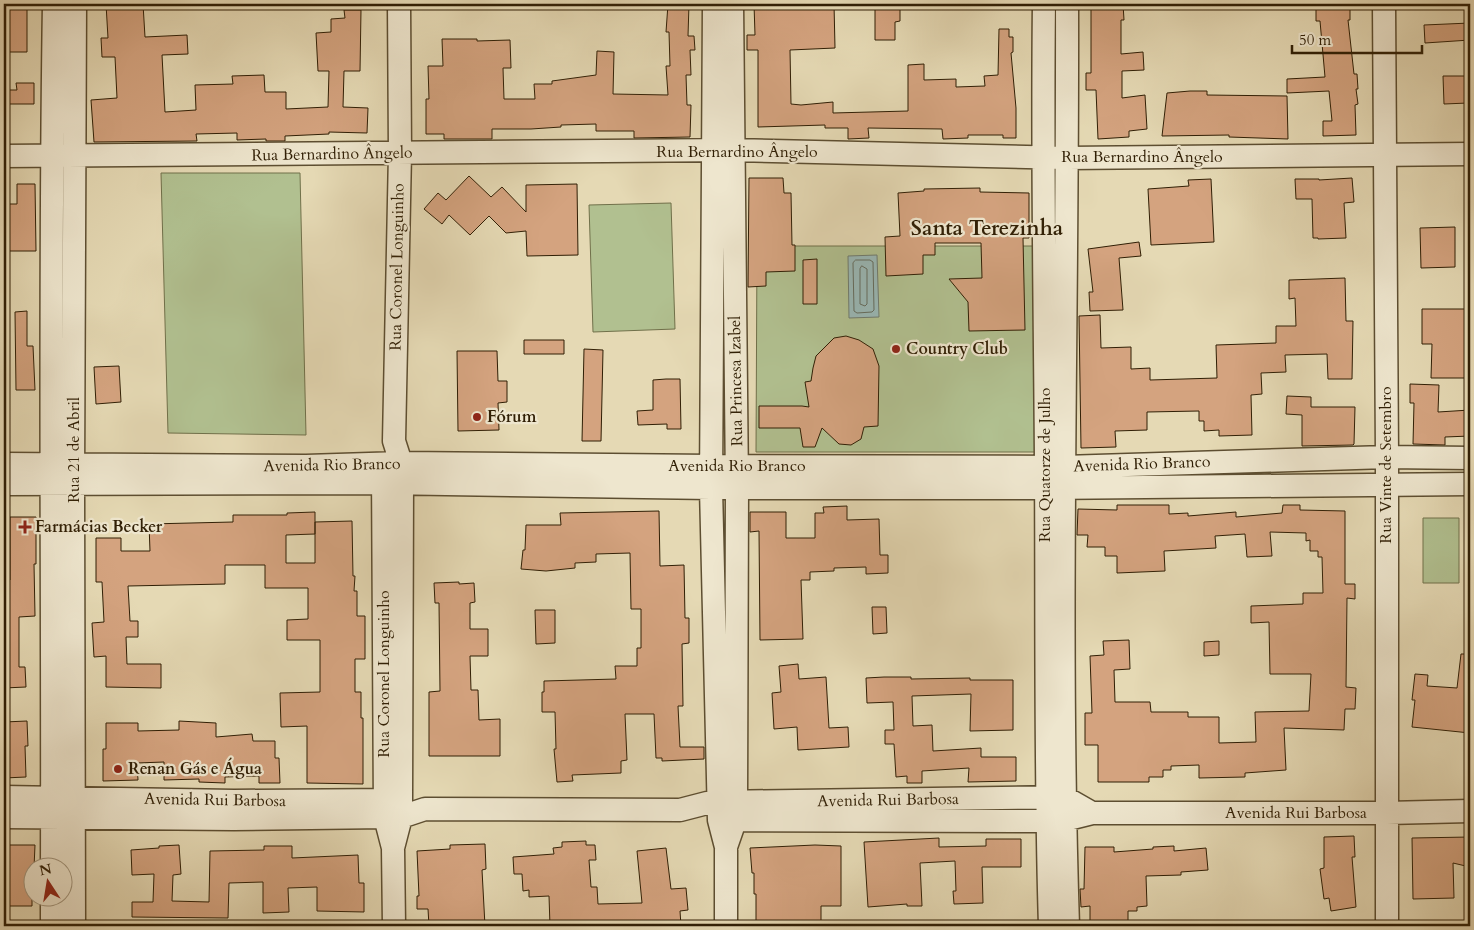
<svg xmlns="http://www.w3.org/2000/svg" width="1474" height="930" viewBox="0 0 1474 930" font-family="Cardo,serif">
<style>
.green{fill:#b1c090;stroke:#70704a}
.water{fill:#99b8b6;stroke:#6f7b6f}
.lines{fill:none;stroke-linecap:round;stroke-linejoin:round}
.shore{stroke:#646c5e;stroke-width:1}
.building{fill:#d4a37f;stroke:#301f05}
.minor-casing{stroke:#5d4e31;stroke-width:25}
.minor{stroke:#eee6ce;stroke-width:22}
.poi-dot{fill:#8f2418;stroke:#eee6ce;stroke-width:2}
.labels{text-anchor:middle;dominant-baseline:central;stroke-width:4.5;stroke-linejoin:round;paint-order:stroke}
.street-label{font-size:16px;fill:#301f05;stroke:#eee6ce}
.poi-label{font-size:16px;font-weight:bold;fill:#301f05;stroke:#eee6ce;text-anchor:start}
.district-label{font-size:21px;font-weight:bold;fill:#301f05;stroke:#eee6ce}
</style>
<rect width="100%" height="100%" fill="#e5d9b4"/>
<filter id="stains"><feTurbulence type="fractalNoise" baseFrequency=".004" numOctaves="4"/><feColorMatrix values="0 0 0 0 .2 0 0 0 0 .09 0 0 0 0 .02 0 0 0 .5 -.17"/></filter>
<radialGradient id="worn" r=".72"><stop offset=".6" stop-color="#630" stop-opacity="0"/><stop offset="1" stop-color="#630" stop-opacity=".3"/></radialGradient>
<path class="green" d="M161 173H300L306 435 168 433Z
M671 203 675 329 593 332 589 205Z
M757 246H1036V452H756Z
M1423 518H1459V583H1423Z"/>
<path class="water" d="M877 255 879 317 849 318 848 256Z"/>
<g class="lines">
<path class="shore" d="M856 260H870L873 262 874 310 872 312 857 313 854 311 853 263Z
M862 266 867 269V304L865 306 860 304V269Z"/>
</g>
<path class="building" d="M4 4H27V52H6V47H4Z
M106 4H143L145 37 187 35 188 54 162 55 165 112 196 110 195 85 233 84 232 76 264 75 265 92H286V109L328 107 329 71H318L316 33 331 32V19L345 18 344 10H361L360 71H344L343 107 368 108 367 133 329 132V134L285 136V141H266V139L237 140V133L196 134 197 141 94 142 91 100 117 98 115 57H102L101 38H108Z
M668 4H689L688 36H694L695 50H690L691 75H686L687 105H691L690 137 634 138V131H596V124L561 125V127L531 129H492V139H444V134H426V99H429L428 66H443L442 39H477V41L510 40 511 68H503L504 99H535L534 84H552V81L596 75 597 51 614 52 613 94 668 95 666 66H670L669 32H666Z
M754 4H834L835 48 790 50 791 104 801 105 833 102V113L908 111V65L924 64V80L956 79V87L985 86 984 76 998 75 999 29H1009V37H1013V52L1011 53 1016 108V138H1003V135H968V138L943 139 942 129 868 128 869 138 848 139V128H825V125L758 127V50H747V35H755Z
M875 4H900V21L895 22V40H875Z
M1091 4H1123L1124 20H1121V54L1143 52 1144 70 1122 71V98L1145 95 1147 129 1129 131V137L1098 139 1096 90H1086V73H1091Z
M1316 4H1350V20H1348L1354 74H1357L1358 89H1356L1358 104 1355 105 1356 135 1323 136V121H1332L1329 91 1287 93V79L1325 77 1320 21H1316Z
M1470 23V40L1425 43 1424 25Z
M1443 76H1467L1468 103 1444 104Z
M16 83H34V104H4V90H17Z
M1190 91H1207V95L1287 96 1288 139 1229 137V135L1162 136 1167 93Z
M469 176 491 197 502 187 526 212V185L577 184 578 255 527 256 526 231 506 233 489 216 470 235 449 215 442 224 424 209 438 193 446 200Z
M749 178H783L784 193H791L792 245H795V271L766 272V286L748 287Z
M1352 178 1354 202 1344 203 1346 238 1318 239V238H1313L1312 199H1296L1295 179H1319V180Z
M1211 179 1214 242 1151 245 1148 189 1189 186 1188 180Z
M17 184H35L36 251H4V204H17Z
M980 188V192L1029 193V238H1023L1025 330 969 331 968 302 949 279 982 278 981 243H935V255H923V274L886 276 885 237 900 236 898 193 924 191V189Z
M1455 227V267L1421 268 1420 228Z
M1139 242 1141 256 1119 258 1123 310 1090 311 1089 292H1093L1088 249Z
M817 259V304H803V260Z
M1345 278 1346 321H1353L1352 379H1328L1327 354 1285 355 1286 372 1261 373 1262 394 1251 395 1252 435 1219 436V430L1204 431V421H1199V411L1147 412V430L1115 431 1116 447 1081 448 1079 316 1100 315 1101 348 1131 347V369L1150 368V380L1217 378 1216 345 1276 343V326H1296L1295 298 1289 299V280Z
M1422 309H1470L1469 378H1431L1432 344H1422Z
M27 311V346H33L35 390H16L15 312Z
M846 336 859 340 873 349 879 366 878 426 864 427 861 439 851 445 839 444 822 428 815 447H803L800 428H759V406H802L809 407 805 382 811 381 813 368 816 356 834 338Z
M524 340H564V354H524Z
M584 349 603 350 601 441H582Z
M457 351H497L498 381H507V402L498 403 499 430 458 431Z
M119 366 121 402 96 404 94 367Z
M666 379H680L681 429H667V424L638 425 637 411 653 410V380Z
M1410 384 1439 385 1438 412 1470 410V436L1445 437V445L1413 444 1414 403H1410Z
M1287 396 1311 397V407H1355L1354 444 1353 445 1302 446V415L1286 414Z
M1117 505H1169V514L1188 513V516L1236 512V517L1282 513 1283 505H1300V510L1345 511V584H1355V599L1347 598 1346 687 1356 688 1355 709H1345L1344 730 1284 728 1286 770 1245 773V777L1199 778V765L1171 766V770H1163V777H1149V782H1098V745H1085V713H1092L1090 656 1104 655 1103 641 1129 640 1130 669 1114 670 1115 702H1150L1151 712H1188V717H1219V743L1256 742 1255 712 1309 711 1311 674H1270L1269 622 1251 623V606L1303 604V593H1323L1322 557H1318V551H1310V540L1306 541V533L1270 532 1272 556 1247 557 1245 534 1215 536 1216 548 1164 551 1165 571 1117 573V556H1105V547H1087L1088 535H1077L1078 509 1117 510Z
M847 506V520L879 519 880 555H888V573L866 574V567L834 568V571L810 572V580H801L803 639 760 640 759 531 750 532V512H786V538H815V513H824L823 507Z
M659 511 660 566 684 565 685 618H689V643L682 644 683 706H678L680 747H704V759L662 761V758H656L654 714H625L627 760 621 761V773L572 775 573 781 557 782 554 749H556L555 712H542V692H544V681L616 679 615 666H637V648H641V609H631L630 553 596 554V562L575 563V568L546 571 521 569 523 550H525L526 525H561L560 513Z
M315 512V534L286 535V563H315V522L352 521 353 576H355L354 591H357V616H365V659H355V692H361V718H363V784L307 783V726L281 727 280 693 320 692V640H287V620L308 619V588H265V565H225V584L128 586 130 621H138V637H126L127 664H161V688L106 687V656L94 657 92 623 104 622 102 582H96V538H121V551H150L149 524 233 522V515H287V513Z
M10 517H36V564H34L35 616 19 617V667H25L26 687 4 688V581L10 580Z
M459 582V584L474 583 475 602 470 603V629H488V656H470L471 690H478L479 720 500 719V756H429V692L440 691 439 603H435L434 583Z
M872 607H886L887 633 873 634Z
M535 610H555V643L536 644Z
M1219 641V655L1204 656V642Z
M1461 654H1470V733L1412 727 1415 700H1412L1415 674 1428 675 1427 686 1457 688Z
M798 664 799 679 826 677 829 728 848 727 849 747 798 750 797 727 774 729 772 693 781 692 779 666Z
M884 677H911V679L970 678V680H1013V730L970 731 971 694 912 696 913 726 932 725 933 751 981 748V757H1016V781L968 782 969 768 922 771V783H907V776L896 777 894 744H885V730H894L893 702 867 703 866 678Z
M27 721 28 746H25L26 777 4 778V722Z
M179 721 216 723V737L252 734 253 741H275V758H279L280 783H259V776L225 777V783L199 782V779L164 780V762L137 763 138 780 103 781V749H106V723H138V731L179 730Z
M1354 836 1355 857H1352L1356 907 1331 911 1329 898 1324 899 1320 869 1324 868V837Z
M1470 837V867L1453 863 1454 898 1413 899 1412 838Z
M939 838V847L986 846V839H1021V867H982L983 903 954 904 953 891H956L955 861 920 863 922 906H907V904L868 907 864 842Z
M586 841V845H595L596 860H589L591 887H597L598 904 642 903 637 851 666 848 671 889 686 888 688 910 680 911 681 926H550L549 896 529 897V890L523 891 522 874H514L513 857 554 854 553 848 562 847V842Z
M485 844 486 869 482 870 485 926H429L428 909H417V896H419L417 851 450 849V845Z
M8 845H35L34 868H32V906H7Z
M179 845 181 874 173 875 172 901 209 902 210 851 264 850V846H292V858L358 855 359 883H364V912L317 911V887L288 888 289 912 263 913V882L229 883 228 918 132 917V902H153L154 874 132 875 131 850 159 848V846Z
M815 845 841 846V906H821V926H756V894H754V873H752L750 848Z
M1174 846V851L1206 848 1208 870 1181 872V875L1146 876 1147 906 1137 907V911H1128V926H1090V906L1081 907 1080 889H1084L1085 847H1114V852L1153 849V847Z"/>
<g class="lines">
<g class="minor-casing">
<path id="minor" d="M714 4 711 488 719 820 726 847V926
M1044 4C1042 157 1045 310 1046 463 1047 617 1045 772 1050 926
M1067 4C1068 311 1058 619 1068 926
M1384 4 1387 457V926
M4 156 734 150 1068 158 1470 154
M4 464 306 466 401 463 712 466 1064 467 1387 457 1470 458
M383 469 385 817 393 848 394 926
M4 484 382 483 711 488H1045L1470 484
M4 797 234 801 398 800
M4 817 234 819 385 817H401L425 809 680 810 707 803 719 802 1064 797 1092 813
M721 820 1047 821 1064 820 1092 813H1387L1470 811
M726 847 735 821 736 802 737 487 732 4
M393 848 401 817V800L402 484 401 463 394 441 400 153 399 4
M52 868C53 580 49 292 54 4
M52 926V898
M74 926 73 484 75 4"/>
</g>
<use href="#minor" class="minor"/>
</g>
<g class="poi-dot">
<circle cx="896" cy="349" r="5"/>
<circle cx="477" cy="417" r="5"/>
<path d="M22.5 519.5h5v5h5v5h-5v5h-5v-5h-5v-5h5z"/>
<circle cx="118" cy="769" r="5"/>
</g>
<g class="labels">
<g class="street-label">
<text x="737" y="152">Rua Bernardino Ângelo</text>
<text transform="translate(332 154) rotate(-1)">Rua Bernardino Ângelo</text>
<text x="1142" y="157">Rua Bernardino Ângelo</text>
<text transform="translate(397 267) rotate(-89)">Rua Coronel Longuinho</text>
<text transform="translate(736 381) rotate(-91)">Rua Princesa Izabel</text>
<text transform="translate(74 450) rotate(-90)">Rua 21 de Abril</text>
<text transform="translate(1142 464) rotate(-2)">Avenida Rio Branco</text>
<text transform="translate(332 465) rotate(-1)">Avenida Rio Branco</text>
<text transform="translate(1045 465) rotate(-90)">Rua Quatorze de Julho</text>
<text transform="translate(1386 465) rotate(-90)">Rua Vinte de Setembro</text>
<text x="737" y="466">Avenida Rio Branco</text>
<text transform="translate(384 674) rotate(-90)">Rua Coronel Longuinho</text>
<text transform="translate(215 800) rotate(1)">Avenida Rui Barbosa</text>
<text transform="translate(888 800) rotate(-1)">Avenida Rui Barbosa</text>
<text x="1296" y="813">Avenida Rui Barbosa</text>
</g>
<g class="poi-label">
<text x="906" y="349">Country Club</text>
<text x="487" y="417">Fórum</text>
<text x="35" y="527">Farmácias Becker</text>
<text x="128" y="769">Renan Gás e Água</text>
</g>
<g class="district-label">
<text x="987" y="228">Santa Terezinha</text>
</g>
</g>
<rect width="1474" height="930" fill="none" stroke="#e5d9b4" stroke-width="20"/>
<rect x="5" y="5" width="1464" height="920" fill="none" stroke="#301f05" stroke-width="2.5"/>
<rect x="10" y="10" width="1454" height="910" fill="none" stroke="#301f05"/>
<g transform="translate(48 882) rotate(348)"><circle r="24" fill="#eee6ce" stroke="#a2967e"/>
<path d="M0-4L9 19L0 12L-9 19Z" fill="#8f2418"/>
<text y="-8" font-size="14" font-weight="bold" text-anchor="middle" fill="#301f05">N</text>
</g>
<path d="M1292 45v8h130v-8" fill="none" stroke="#301f05" stroke-width="2.5"/>
<text x="1299" y="45" font-size="15" fill="#301f05" stroke="#eee6ce" stroke-width="4" paint-order="stroke">50 m</text>
<rect width="100%" height="100%" filter="url(#stains)"/>
<rect width="100%" height="100%" fill="url(#worn)"/>
</svg>
